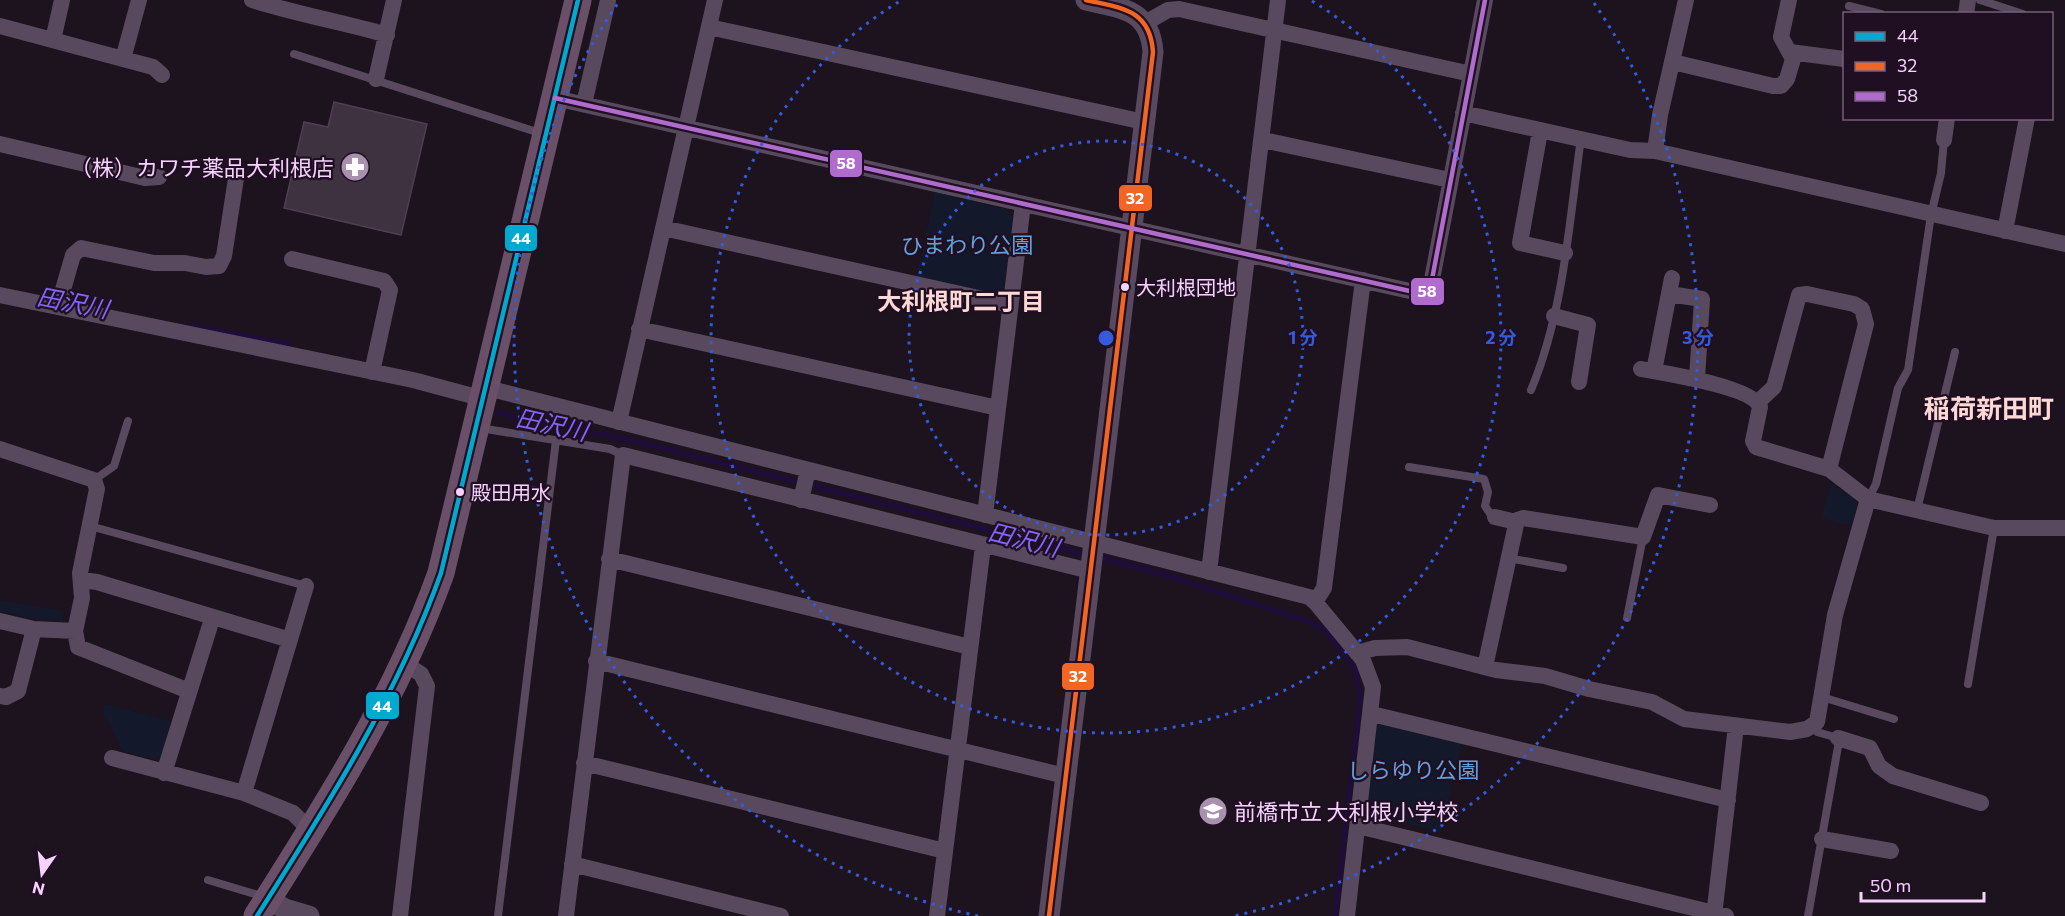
<svg xmlns="http://www.w3.org/2000/svg" width="2065" height="916" viewBox="0 0 2065 916" font-family="Commissioner,'Noto Sans JP',sans-serif">
<style>
.green{fill:#13192a}
.lines{fill:none;stroke-linecap:round;stroke-linejoin:round}
.stream{stroke:#1e0d3b;stroke-width:5}
.building{fill:#3e3140;stroke:#4f3e51;stroke-width:1.5}
.service{stroke:#59495e;stroke-width:8}
.minor{stroke:#59495e;stroke-width:16}
.tertiary{stroke:#59495e;stroke-width:21}
.primary{stroke:#695068;stroke-width:27}
.bus-1-casing{stroke:#200f22;stroke-width:9}
.bus-2-casing{stroke:#200f22;stroke-width:9}
.bus-3-casing{stroke:#200f22;stroke-width:9}
.bus-1{stroke:#00a9ce;stroke-width:4.5}
.bus-2{stroke:#f26522;stroke-width:4.5}
.bus-3{stroke:#b06ccc;stroke-width:4.5}
.ring{fill:none;stroke:#335bdc;stroke-width:3;stroke-dasharray:3 6}
.bus-dot{fill:#f6d3fd;stroke:#200f22;stroke-width:2}
.labels{text-anchor:middle;dominant-baseline:central;stroke-width:4.5;stroke-linejoin:round;paint-order:stroke}
.bus-label{font-size:20px;fill:#f6d3fd;stroke:#200f22;text-anchor:start}
.poi-label{font-size:22px;fill:#f6d3fd;stroke:#200f22;text-anchor:end}
.park-label{font-size:22px;fill:#62a1d9;stroke:#200f22}
.neighbourhood-label{font-size:24px;font-weight:bold;fill:#fdd8d4;stroke:#200f22}
.water-label{font-size:24px;font-style:italic;fill:#8166f8;stroke:#200f22}
.quarter-label{font-size:26px;font-weight:bold;fill:#fdd8d4;stroke:#200f22}
.centre{fill:#335bdc;stroke:#200f22;stroke-width:3}
.ring-label{font-size:18px;text-anchor:middle;font-weight:bold;fill:#335bdc;stroke:#200f22;stroke-width:4.5;stroke-linejoin:round;paint-order:stroke}
.line-badge{stroke:#200f22;stroke-width:2}
.badge-label{font-size:16px;text-anchor:middle;font-weight:bold;fill:#fff}
</style>
<rect width="100%" height="100%" fill="#1c131e"/>
<path class="green" d="M935 192 1006 209 1013 218 1004 291 996 295 916 277Z
M1831 483 1854 498 1857 508 1851 526 1821 518Z
M0 600 64 611 63 621 34 619 0 611Z
M105 704 171 721 162 756 156 760 122 751 113 730 102 714Z
M1375 723 1464 735 1441 832 1373 815 1366 805Z"/>
<g class="lines">
<path class="stream" d="M192 326 288 344
M499 413 634 441 1088 555
M1097 557 1169 576 1307 621 1324 629 1356 671 1360 700 1335 916"/>
</g>
<path class="building" d="M334 102 427 124 401 235 284 208 304 122 328 127Z"/>
<g class="lines">
<path class="service" d="M1980 0 2023 14
M1849 6 1881 14
M294 54 543 134
M1531 390C1564 311 1569 223 1581 138
M480 428 610 449 623 455
M1409 467 1484 479 1488 492 1485 506 1491 515 1495 517
M94 480 114 466 128 421
M1868 499 1876 484 1898 388 1908 370 1931 215 1941 173 1944 140
M1917 510 1955 352
M90 526 306 586
M1508 558 1563 568
M1627 618 1643 537
M1968 684 1994 528
M1822 697 1894 719
M208 880 265 897
M498 916 556 440
M1808 916 1839 741 1838 738 1817 732 1814 726"/>
<path class="minor" d="M252 0C296 14 342 22 387 35
M1966 14 1968 0
M1145 23 1168 10 1179 9 1471 74
M0 26 153 67 162 75
M709 27 1144 122
M53 40 62 0
M1790 52 1844 59
M123 59 139 0
M1673 62 1773 86H1781L1787 79 1793 59 1781 37 1789 0
M376 79 394 0
M555 98 1423 294 1430 290 1485 0
M584 104 608 0
M1463 113 1630 150 1655 151 2065 244
M1540 131 1520 243 1565 253
M1263 140 1450 180
M1944 140 1947 118
M0 144 145 178 159 177
M1655 151 1660 115 1686 0
M663 228 1010 305
M2005 231 2027 118
M292 259 384 281 390 290 372 372
M1669 294 1702 299 1697 379
M0 295 413 380 484 399
M58 307 73 255 81 248 154 263H185L206 267 219 266 224 256 237 172
M1554 316 1588 325 1579 382
M639 329 998 408
M1641 369C1663 373 1753 387 1760 407L1753 441 1756 447 1829 469 1868 499
M1654 371 1672 278
M487 388 1309 597 1315 602 1363 660 1373 687 1347 916
M1758 402 1774 387 1799 295 1807 294 1854 304 1862 309 1866 324 1829 469
M619 422 715 0
M0 449 94 480 97 489 80 573 82 598 75 631 78 647 189 691
M801 500 808 470
M985 515 1023 204
M1495 517 1516 522
M609 559 970 647
M1209 572 1278 0
M82 580 97 582 290 640
M1315 602 1324 588 1363 280
M0 621 34 629 75 631
M1357 653 1375 648 1407 647 1496 670 1545 676 1589 689 1652 702 1684 719 1790 732 1807 729 1817 722 1835 615 1868 499 1994 528H2065
M596 661 1065 776
M1485 667 1517 520 1523 518 1643 537 1658 495 1710 505
M0 696 6 697 18 691 34 629
M1372 714 1728 800
M1838 738 1870 748 1879 766 1893 776 1981 803
M112 758 244 793 293 813 310 830
M584 763 945 851
M164 773 212 619
M244 793 306 586
M1358 826 1726 916
M1822 839 1891 851
M572 864 781 916
M400 916 427 686 421 674 405 664
M566 916 623 455 1090 571
M937 916 983 546
M1714 916 1736 726"/>
<path class="tertiary" d="M268 899 285 909 309 916
M1049 916 1153 52C1150 9 1121 8 1086 0"/>
<path class="primary" d="M257 916C327 806 397 696 441 573L578 0"/>
<g class="bus-1-casing">
<path id="bus-1" d="M257 916C327 806 397 696 441 573L578 0"/>
</g>
<g class="bus-2-casing">
<path id="bus-2" d="M1049 916 1153 52C1150 9 1121 8 1086 0"/>
</g>
<g class="bus-3-casing">
<path id="bus-3" d="M555 98 1423 294 1430 290 1485 0"/>
</g>
<use href="#bus-1" class="bus-1"/>
<use href="#bus-2" class="bus-2"/>
<use href="#bus-3" class="bus-3"/>
</g>
<g class="ring">
<circle cx="1106" cy="338" r="197"/>
<path d="M1312 1A395 395 0 1 1 900 1"/>
<path d="M978 916A592 592 0 0 1 618 3M1594 3A592 592 0 0 1 1234 916"/>
</g>
<defs>
<g id="pharmacy-disc" transform="scale(1.5)"><circle r="9.5" fill="#aa90af" stroke="#200f22"/><path d="M-2-6h4v4h4v4h-4v4h-4v-4h-4v-4h4Z" fill="#fff"/></g>
<g id="school-disc" transform="scale(1.5)"><circle r="9.5" fill="#aa90af" stroke="#200f22"/><path d="M0-5L7-2L0 1L-7-2ZM-4 1L0 2.5L4 1V4Q0 6-4 4Z" fill="#fff"/></g>
</defs>
<g fill-rule="evenodd">
<use href="#pharmacy-disc" x="355" y="167"/>
<use href="#school-disc" x="1213" y="811"/>
</g>
<g class="bus-dot">
<circle cx="1125" cy="287" r="5"/>
<circle cx="460" cy="492" r="5"/>
</g>
<g class="labels">
<g class="bus-label">
<text x="1136" y="287">大利根団地</text>
<text x="471" y="492">殿田用水</text>
</g>
<g class="poi-label">
<text x="334" y="167">（株）カワチ薬品大利根店</text>
<text x="1234" y="811" text-anchor="start">前橋市立 大利根小学校</text>
</g>
<g class="park-label">
<text x="967" y="244">ひまわり公園</text>
<text x="1413" y="769">しらゆり公園</text>
</g>
<g class="neighbourhood-label">
<text x="961" y="300">大利根町二丁目</text>
</g>
<g class="water-label">
<text transform="translate(73 302) rotate(11)">田沢川</text>
<text transform="translate(552 424) rotate(12)">田沢川</text>
<text transform="translate(1024 539) rotate(14)">田沢川</text>
</g>
<g class="quarter-label">
<text x="1989" y="407">稲荷新田町</text>
</g>
</g>
<circle cx="1106" cy="338" r="9" class="centre"/>
<g class="ring-label">
<text x="1303" y="344">1 分</text>
<text x="1501" y="344">2 分</text>
<text x="1698" y="344">3 分</text>
</g>
<g class="line-badge">
<rect x="829" y="149" width="34" height="29" rx="6" fill="#b06ccc"/>
<rect x="1118" y="184" width="35" height="28" rx="6" fill="#f26522"/>
<rect x="504" y="224" width="34" height="28" rx="6" fill="#00a9ce"/>
<rect x="1410" y="277" width="35" height="29" rx="6" fill="#b06ccc"/>
<rect x="1061" y="662" width="34" height="29" rx="6" fill="#f26522"/>
<rect x="365" y="691" width="35" height="29" rx="6" fill="#00a9ce"/>
</g>
<g class="badge-label">
<text x="846" y="169">58</text>
<text x="1135" y="204">32</text>
<text x="521" y="244">44</text>
<text x="1427" y="297">58</text>
<text x="1078" y="682">32</text>
<text x="382" y="712">44</text>
</g>
<rect x="1843" y="12" width="210" height="108" fill="#200f22" stroke="#765d7a" stroke-width="1.5"/>
<rect x="1855" y="32" width="30" height="9" fill="#00a9ce" stroke="#765d7a" stroke-width="1.5"/>
<text x="1897" y="42" font-size="18" fill="#f6d3fd">44</text>
<rect x="1855" y="62" width="30" height="9" fill="#f26522" stroke="#765d7a" stroke-width="1.5"/>
<text x="1897" y="72" font-size="18" fill="#f6d3fd">32</text>
<rect x="1855" y="92" width="30" height="9" fill="#b06ccc" stroke="#765d7a" stroke-width="1.5"/>
<text x="1897" y="102" font-size="18" fill="#f6d3fd">58</text>
<g transform="translate(42 874) rotate(194)" stroke="#200f22" stroke-width="4.5" paint-order="stroke">
<path d="M0-4.5L10 22L0 15L-10 22Z" fill="#f6d3fd"/>
<text y="-9" font-size="16" font-weight="bold" text-anchor="middle" fill="#f6d3fd">N</text>
</g>
<path d="M1861 892v9h123v-9" fill="none" stroke="#f6d3fd" stroke-width="3"/>
<text x="1870" y="892" font-size="18" fill="#f6d3fd" stroke="#200f22" stroke-width="4.5" paint-order="stroke">50 m</text>
</svg>
